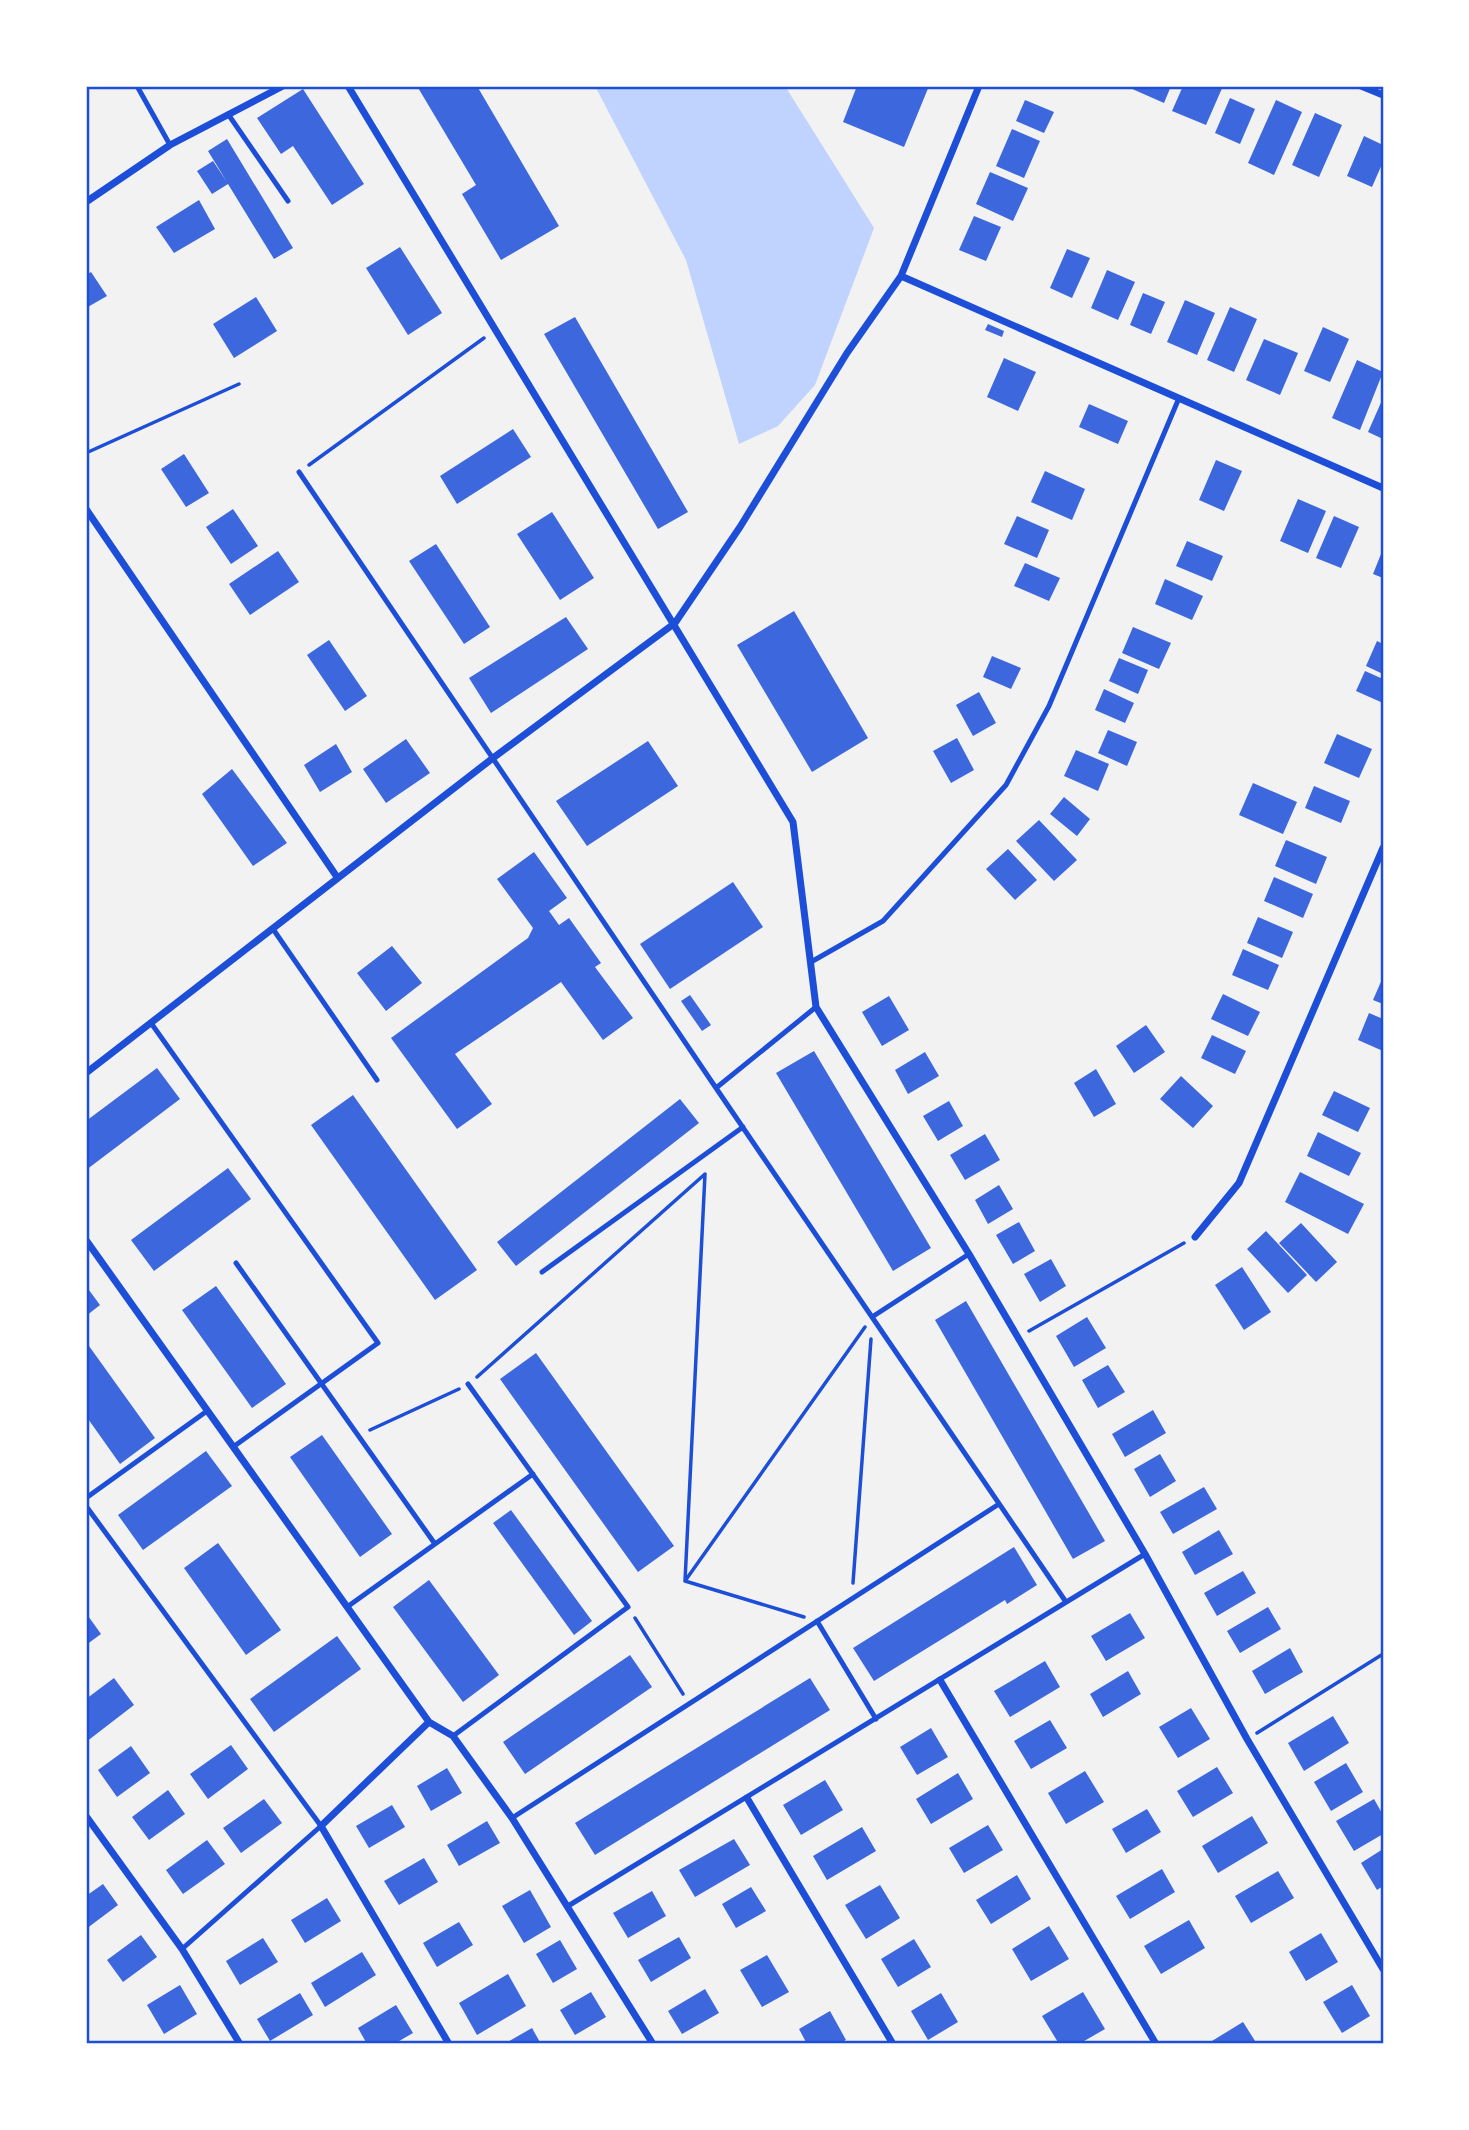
<svg xmlns="http://www.w3.org/2000/svg" width="1469" height="2130" viewBox="0 0 1469 2130" font-family="'Noto Sans',sans-serif">
<style>
.water{fill:#bfd3fe}
.building{fill:#3d67dc}
.lines{fill:none;stroke-linecap:round;stroke-linejoin:round}
.path{stroke:#1d4ed8;stroke-width:3.5}
.service{stroke:#1d4ed8;stroke-width:5}
.minor{stroke:#1d4ed8;stroke-width:7}
.neatline{fill:none;stroke:#1d4ed8;stroke-width:2.5}
</style>
<rect width="100%" height="100%" fill="#f2f2f2"/>
<path class="water" d="M595 86H785L874 228 815 385 778 426 739 444 686 260Z"/>
<path class="building" d="M417 86H477L559 226 501 260 462 194 476 185Z
M857 86H929L904 147 843 122Z
M1131 86H1171L1164 103 1130 88Z
M1183 86H1223L1206 125 1172 111Z
M303 89 364 184 332 205 293 146 281 154 257 118Z
M1230 98 1255 109 1240 144 1215 133Z
M1025 100 1054 112 1044 133 1016 121Z
M1276 100 1302 112 1274 175 1248 163Z
M1315 113 1342 125 1319 177 1292 165Z
M1012 129 1040 141 1024 178 996 166Z
M1364 136 1383 145V162L1372 187 1347 176Z
M227 139 293 248 274 259 228 184 212 194 197 171 213 161 227 182 208 151Z
M990 172 1028 188 1013 221 976 204Z
M199 200 215 229 174 253 156 227Z
M974 216 1001 227 986 261 959 250Z
M400 247 442 313 408 335 366 268Z
M1067 249 1090 258 1072 298 1050 288Z
M1107 270 1135 282 1118 320 1091 308Z
M91 272 107 296 86 308V275Z
M1143 293 1165 302 1151 334 1130 325Z
M256 297 277 331 234 358 213 324Z
M1185 300 1215 313 1197 355 1167 342Z
M1230 307 1257 319 1234 372 1207 360Z
M575 317 688 512 658 529 544 334Z
M988 324 1004 331 1002 337 985 330Z
M1323 327 1349 339 1330 382 1304 371Z
M1264 339 1298 353 1280 395 1246 380Z
M1004 358 1036 372 1018 411 987 397Z
M1357 360 1383 372 1360 430 1332 418Z
M1383 398V439L1368 432Z
M1089 404 1128 421 1118 444 1079 427Z
M513 429 531 457 457 504 440 476Z
M184 454 209 493 186 507 161 469Z
M1216 460 1242 471 1224 511 1199 500Z
M1045 471 1085 489 1072 520 1031 502Z
M1298 499 1326 511 1308 553 1280 541Z
M233 509 258 546 231 564 206 527Z
M552 512 594 578 560 600 517 534Z
M1017 516 1049 530 1037 558 1004 544Z
M1334 516 1359 527 1341 568 1316 558Z
M1187 541 1223 556 1212 581 1176 566Z
M436 544 490 627 464 644 409 561Z
M1383 549V578L1373 574Z
M278 551 299 582 250 615 229 584Z
M1025 563 1060 578 1049 601 1014 586Z
M1165 579 1203 596 1192 620 1155 604Z
M794 611 868 738 812 772 737 645Z
M566 617 588 649 491 713 469 678Z
M1133 627 1171 643 1159 669 1122 653Z
M329 640 367 696 345 711 307 655Z
M1377 641 1383 644V674L1366 666Z
M992 656 1021 668 1011 689 983 677Z
M1119 658 1148 670 1138 694 1109 681Z
M1365 671 1383 679V703L1356 691Z
M1104 689 1134 703 1125 723 1095 710Z
M979 692 996 723 973 736 956 705Z
M1108 730 1137 742 1127 766 1098 753Z
M1337 734 1372 749 1359 778 1324 763Z
M957 738 974 770 951 783 933 751Z
M406 739 430 773 386 803 363 769Z
M648 741 678 786 587 846 556 801Z
M336 744 352 772 320 792 304 765Z
M1076 750 1109 764 1098 791 1064 776Z
M232 769 287 843 253 866 202 794Z
M1253 783 1297 802 1283 834 1239 815Z
M1314 786 1350 801 1341 823 1305 808Z
M1064 797 1090 819 1077 836 1050 814Z
M1039 820 1077 860 1054 881 1016 841Z
M1286 840 1327 857 1316 884 1275 866Z
M1008 849 1037 880 1015 900 986 869Z
M534 852 567 898 549 911 559 925 569 918 601 963 595 967 633 1018 603 1040 561 982 455 1054 492 1104 457 1129 391 1038 528 938 533 928 497 879Z
M1274 877 1313 894 1303 918 1264 901Z
M733 882 763 927 670 989 640 944Z
M1258 917 1293 932 1282 958 1247 943Z
M392 946 422 983 386 1011 357 973Z
M1243 949 1279 965 1268 990 1232 975Z
M1383 977V1004L1373 1000Z
M1223 994 1260 1012 1248 1036 1211 1019Z
M690 995 711 1025 702 1031 681 1001Z
M889 996 909 1030 882 1046 862 1012Z
M1369 1013 1383 1019V1051L1358 1040Z
M1146 1025 1165 1052 1134 1073 1116 1046Z
M1212 1035 1246 1051 1235 1074 1201 1058Z
M814 1051 931 1248 893 1271 776 1073Z
M925 1052 939 1076 908 1094 895 1070Z
M157 1068 180 1099 86 1170V1121Z
M1096 1069 1116 1104 1094 1117 1074 1083Z
M1181 1076 1213 1106 1193 1128 1160 1099Z
M1334 1091 1370 1108 1358 1132 1322 1115Z
M353 1095 477 1270 435 1300 311 1125Z
M680 1099 699 1123 516 1266 497 1242Z
M949 1101 963 1126 938 1141 923 1116Z
M1318 1132 1361 1153 1349 1176 1307 1156Z
M985 1134 1000 1160 965 1180 950 1155Z
M228 1168 251 1199 154 1271 131 1240Z
M1300 1172 1364 1204 1348 1234 1285 1202Z
M999 1185 1013 1209 988 1224 975 1200Z
M1019 1222 1035 1251 1013 1264 996 1235Z
M1301 1223 1337 1262 1316 1282 1279 1243Z
M1266 1231 1307 1275 1288 1293 1247 1249Z
M1051 1259 1066 1286 1040 1302 1024 1274Z
M1242 1267 1271 1312 1244 1330 1215 1285Z
M86 1286 100 1305 86 1316Z
M216 1286 286 1384 252 1408 182 1310Z
M966 1301 1105 1541 1073 1559 935 1320Z
M1087 1317 1106 1348 1074 1367 1056 1336Z
M89 1346 155 1438 120 1464 86 1416V1349Z
M536 1353 674 1546 638 1572 500 1379Z
M1108 1365 1125 1392 1098 1408 1082 1380Z
M1153 1410 1166 1433 1125 1457 1112 1434Z
M322 1435 392 1534 360 1557 290 1457Z
M206 1451 232 1486 143 1550 118 1515Z
M1160 1454 1176 1481 1150 1497 1134 1469Z
M1204 1487 1217 1509 1173 1534 1160 1512Z
M511 1510 592 1621 574 1635 493 1523Z
M1219 1530 1233 1554 1195 1575 1182 1552Z
M218 1543 281 1630 246 1655 184 1568Z
M1014 1547 1037 1585 1007 1604 1005 1600 874 1681 853 1648Z
M1243 1571 1256 1593 1217 1616 1204 1593Z
M429 1580 499 1675 463 1702 393 1607Z
M1268 1607 1281 1629 1240 1653 1227 1631Z
M86 1613 101 1634 86 1645Z
M1130 1613 1145 1638 1106 1661 1091 1636Z
M337 1636 361 1669 274 1732 250 1699Z
M1290 1648 1303 1672 1265 1694 1252 1671Z
M630 1655 652 1687 525 1774 503 1742Z
M1045 1661 1060 1687 1010 1717 994 1691Z
M1128 1671 1141 1694 1103 1717 1090 1694Z
M114 1678 134 1705 86 1742V1699Z
M810 1678 830 1710 595 1855 575 1823Z
M1191 1708 1210 1739 1178 1758 1159 1727Z
M1333 1716 1349 1743 1304 1771 1288 1743Z
M1050 1720 1067 1748 1031 1769 1014 1741Z
M931 1728 948 1757 917 1775 900 1747Z
M231 1745 248 1769 208 1799 190 1774Z
M131 1746 150 1773 117 1797 98 1770Z
M1346 1763 1363 1792 1331 1811 1314 1782Z
M1217 1767 1233 1793 1193 1817 1177 1791Z
M447 1768 462 1793 431 1811 417 1786Z
M1085 1771 1104 1802 1066 1824 1048 1793Z
M958 1773 973 1799 931 1824 916 1799Z
M825 1780 843 1810 801 1835 783 1805Z
M168 1790 185 1814 149 1840 132 1817Z
M264 1799 282 1823 241 1853 223 1828Z
M1374 1799 1383 1815V1834L1354 1851 1336 1821Z
M392 1805 405 1827 369 1848 356 1826Z
M1147 1809 1161 1832 1126 1853 1112 1829Z
M1252 1816 1268 1843 1218 1873 1202 1846Z
M487 1821 500 1843 459 1866 447 1845Z
M988 1825 1003 1850 964 1873 949 1848Z
M862 1827 876 1851 827 1880 813 1856Z
M734 1839 750 1865 695 1897 679 1870Z
M207 1840 225 1864 183 1894 166 1870Z
M1383 1849V1886L1377 1890 1361 1863Z
M424 1858 438 1882 399 1905 384 1881Z
M1162 1869 1175 1892 1130 1919 1116 1896Z
M1278 1871 1294 1898 1251 1923 1235 1896Z
M1017 1875 1031 1899 991 1924 976 1900Z
M103 1884 118 1905 86 1929V1896Z
M880 1885 900 1918 866 1939 845 1905Z
M751 1887 766 1911 736 1928 722 1904Z
M530 1890 551 1927 524 1943 502 1906Z
M652 1891 666 1916 628 1938 613 1913Z
M327 1898 341 1921 305 1943 291 1920Z
M1189 1920 1205 1948 1161 1974 1144 1946Z
M459 1922 473 1945 437 1967 423 1943Z
M1049 1926 1069 1959 1031 1981 1012 1949Z
M1321 1933 1338 1962 1306 1981 1289 1952Z
M141 1935 157 1957 123 1982 107 1960Z
M679 1937 691 1958 651 1982 638 1960Z
M263 1938 278 1962 240 1985 226 1961Z
M914 1939 931 1967 898 1987 881 1959Z
M560 1940 577 1969 553 1983 536 1954Z
M362 1952 376 1975 325 2007 311 1983Z
M767 1955 789 1992 762 2007 740 1970Z
M508 1974 526 2006 477 2035 459 2003Z
M180 1985 197 2014 164 2034 147 2005Z
M1352 1985 1370 2016 1342 2033 1323 2002Z
M705 1989 719 2013 682 2034 668 2011Z
M591 1992 606 2017 575 2035 560 2010Z
M1083 1992 1105 2029 1079 2044H1059L1042 2016Z
M300 1993 313 2015 270 2041 257 2019Z
M941 1993 958 2022 928 2040 911 2011Z
M396 2005 413 2033 394 2044H367L358 2028Z
M830 2011 846 2040 838 2044H807L799 2029Z
M1243 2022 1257 2044H1207Z
M532 2028 541 2044H504Z"/>
<g class="lines">
<path class="path" d="M86 453 239 384
M309 465 484 338
M1029 1331 1184 1243
M477 1377 705 1174
M370 1430 459 1389
M685 1581 705 1174
M685 1581 865 1327
M685 1581 804 1617
M853 1583 871 1339
M635 1618 683 1694
M1257 1733 1383 1654"/>
<path class="service" d="M137 86 170 145
M228 114 288 201
M299 472 716 1088 816 1007
M273 929 377 1080
M811 962 883 921 1006 785 1049 706 1179 398
M151 1023 378 1343 233 1447
M716 1088 872 1317 969 1254
M236 1263 435 1544 533 1474
M542 1272 743 1127
M872 1317 1066 1602
M86 1498 207 1411
M86 1506 321 1826 182 1949
M347 1607 435 1544
M817 1621 876 1719
M453 1736 628 1607 468 1384
M512 1818 999 1504
M568 1906 1145 1554"/>
<path class="minor" d="M348 86 793 822 816 1007 969 1254 1145 1554 1247 1739 1383 1969
M1361 86 1383 95
M86 202 170 145 283 86
M901 276 1383 488
M86 509 337 877
M86 1073 493 758 675 623 740 527 847 353 901 276 979 86
M1195 1237 1239 1183 1383 848
M86 1240 429 1722 453 1736 512 1818 653 2044
M940 1680 1156 2044
M429 1722 321 1826 449 2044
M747 1798 893 2044
M86 1816 182 1949 240 2044"/>
</g>
<rect width="1469" height="2130" fill="none" stroke="#ffffff" stroke-width="175"/>
<rect x="88" y="88" width="1294" height="1954" class="neatline"/>
</svg>
